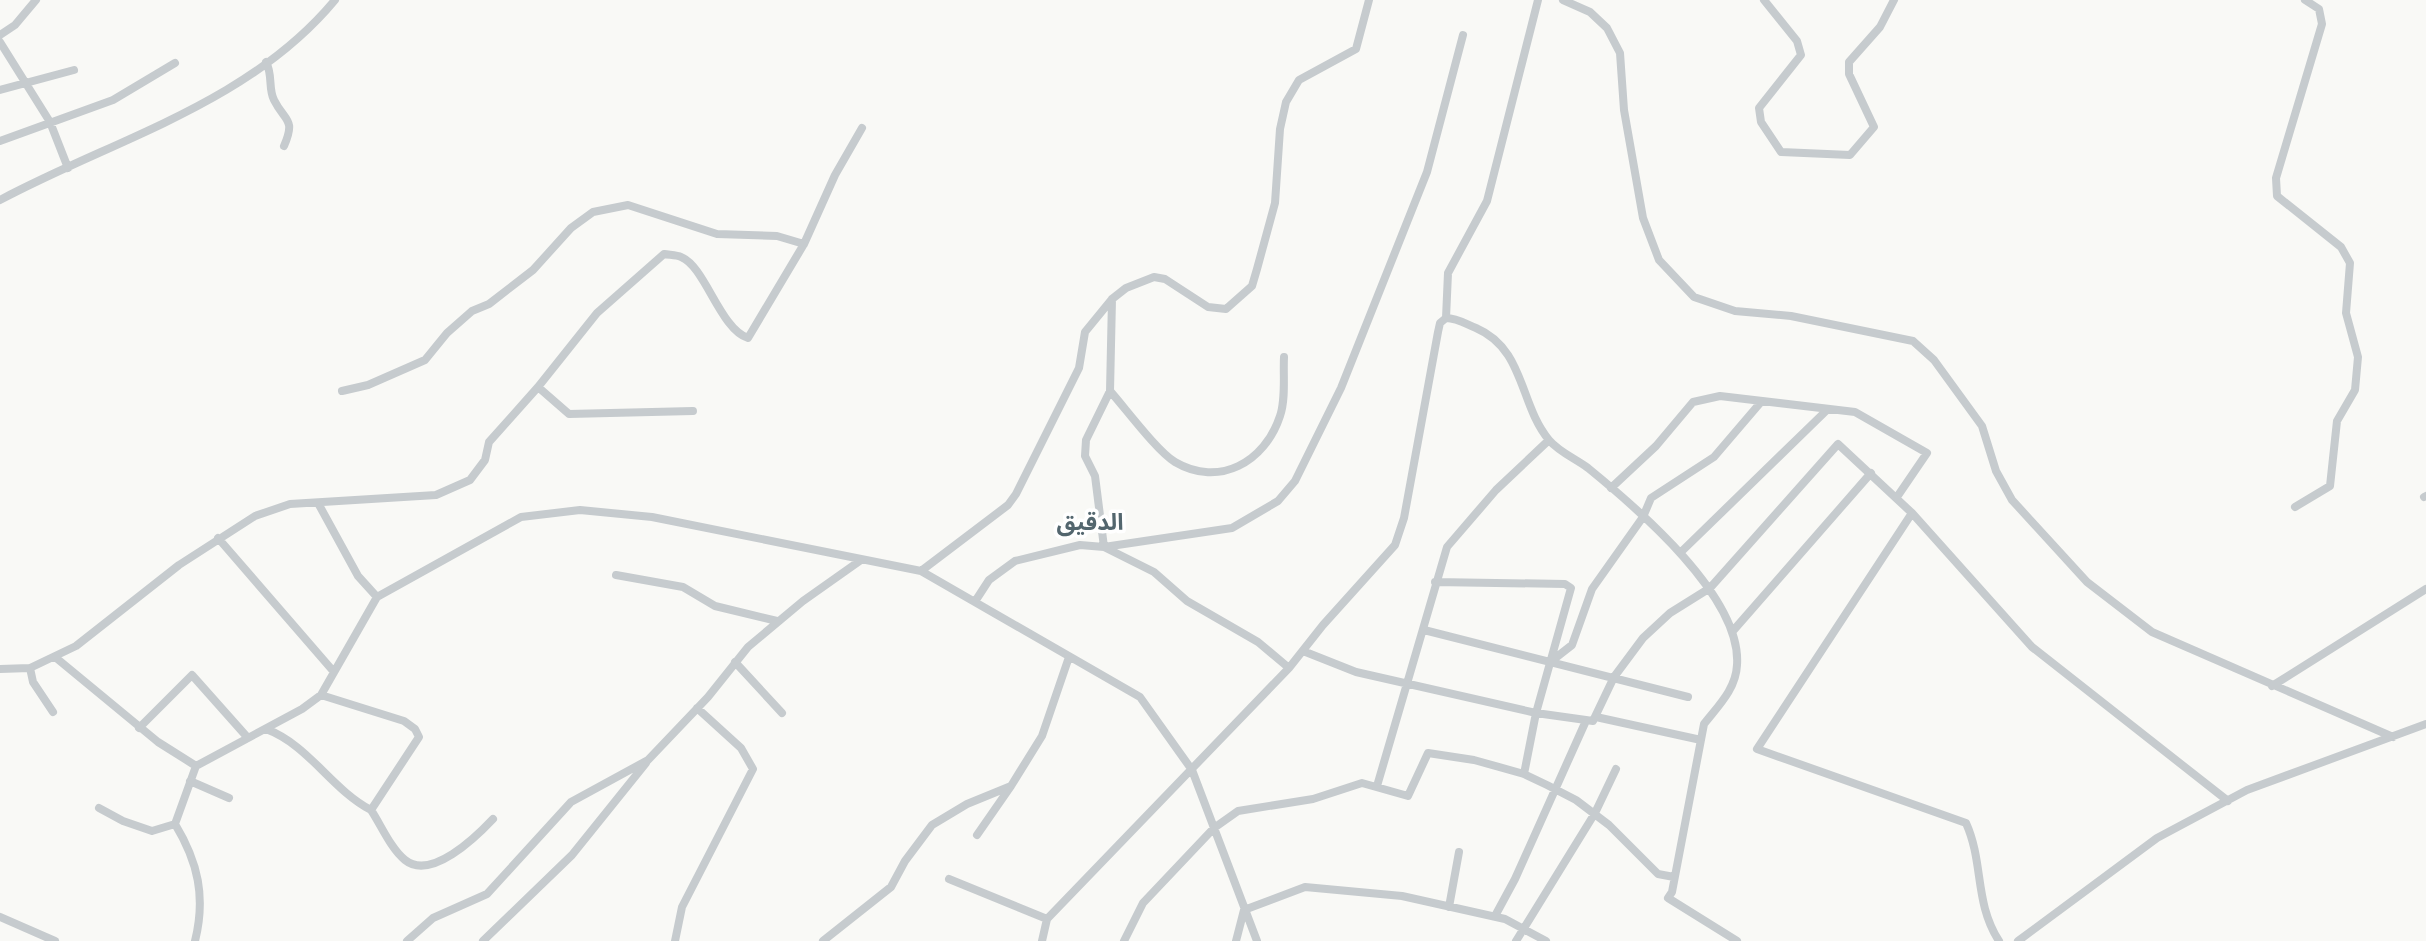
<svg xmlns="http://www.w3.org/2000/svg" width="2426" height="941" viewBox="0 0 2426 941" font-family="'Archivo Narrow','Noto Sans Arabic',sans-serif">
<style>
.lines{fill:none;stroke-linecap:round;stroke-linejoin:round}
.street{stroke:#c6cbce;stroke-width:8}
.labels{text-anchor:middle;dominant-baseline:central;stroke-width:7;stroke-linejoin:round;paint-order:stroke}
.neighbourhood-label{font-size:23px;font-weight:bold;fill:#53666e;stroke:#fff}
</style>
<rect width="100%" height="100%" fill="#f9f9f6"/>
<g class="lines">
<path class="street" d="M1563 0 1590 12 1607 28 1620 53 1624 110 1643 218 1659 260 1694 297 1735 311 1791 316 1913 341 1934 360 1982 426 1996 471 2012 500 2087 582 2152 632 2393 737
M1764 0 1797 41 1801 55 1759 108 1761 122 1781 152 1850 155 1874 127 1849 74V62L1880 27 1894 0
M0 35 15 25 36 0
M0 42 50 122 68 168
M266 62C273 75 268 88 274 100 285 122 296 118 284 146
M0 90 74 70
M0 141 113 100 175 63
M0 200C114 139 249 104 335 0
M1446 318C1457 318 1466 324 1476 328 1525 349 1519 404 1549 440 1559 452 1576 459 1588 468 1637 508 1742 597 1737 665 1736 689 1718 706 1704 724L1672 892 1668 898 1737 941
M1284 357C1283 375 1286 399 1280 416 1265 462 1219 488 1175 462 1157 451 1126 409 1110 391L1086 440 1085 456 1095 476 1104 547 1232 528 1278 501 1295 481 1341 388 1427 172 1463 35
M538 387 569 414 693 411
M342 391 368 385 425 360 447 333 472 311 489 304 533 270 571 228 593 212 628 205 717 234 777 236 804 244
M1110 391 1112 299
M1611 488 1656 446 1693 402 1720 396 1855 412 1927 453 1897 497
M2424 497 2426 496
M318 503 358 576 377 597
M2295 507 2330 486 2337 421 2355 390 2358 357 2346 313 2350 263 2341 247 2277 196 2276 178 2322 24 2319 9 2305 0
M1912 513 1757 749 1966 823C1984 863 1974 902 1999 941
M218 538 334 672
M1680 553 1828 409
M921 571 1008 505 1016 494 1079 368 1085 332 1112 299 1126 288 1154 277 1165 279 1208 307 1226 309 1252 286 1257 269 1275 203 1280 129 1286 102 1299 80 1356 49 1369 0
M616 575 683 587 715 606 777 621
M1435 582 1565 584 1571 588 1536 713 1524 774
M976 600 989 580 1015 561 1080 545 1104 547 1154 572 1187 601 1258 642 1289 668
M1424 630 1688 697
M1732 632 1871 473
M1303 651 1356 672 1536 713 1593 721 1614 677 1643 638 1670 613 1710 588 1838 444 1912 513 2032 647 2228 801
M55 657 158 742 196 766
M735 662 782 713
M1549 663 1572 645 1592 589 1643 517 1651 498 1714 457 1761 402
M30 668 33 682 53 712
M0 669 30 668 76 646 179 565 255 516 290 504 436 495 470 480 485 460 489 442 538 387 597 313 664 254C669 255 677 255 681 257 705 266 720 329 748 338L804 244 835 175 862 128
M2272 686 2426 589
M321 695 404 721 415 729 419 737 371 810C381 825 391 849 405 860 431 881 476 837 493 819
M1596 717 1701 740
M139 728 192 675 248 738
M266 729C309 745 331 789 371 810
M190 781 229 798
M1377 786 1447 547 1496 490 1549 440
M99 808 123 821 152 831 175 824
M977 835 1011 786
M949 879 1047 919
M1449 907 1459 852
M1495 916 1515 879 1585 723
M0 917 55 941
M195 941C206 897 198 862 175 824L196 766 302 709 321 695 377 597 521 517 580 510 652 517 921 571 1140 697 1192 770 1257 941
M407 941 433 918 487 894 571 802 648 760 708 697 748 647 803 601 861 560
M483 941 572 855 646 763
M675 941 682 907 753 769 741 748 697 708
M823 941 891 887 905 861 932 825 967 804 1011 786 1042 736 1069 657
M1042 941 1047 919 1289 668 1323 625 1395 545 1404 518 1438 332 1440 323 1446 318 1448 273 1487 201 1538 0
M1124 941 1143 903 1214 828 1238 811 1313 799 1362 783 1408 796 1428 753 1474 760 1524 774 1547 785 1576 800 1609 825 1658 874 1674 877
M1236 941 1244 910 1305 887 1402 896 1505 919 1546 941
M1516 941 1595 813 1616 769
M2018 941 2157 838 2247 790 2426 724"/>
</g>
<g class="labels">
<g class="neighbourhood-label">
<text x="1090" y="521">الدقيق</text>
</g>
</g>
</svg>
